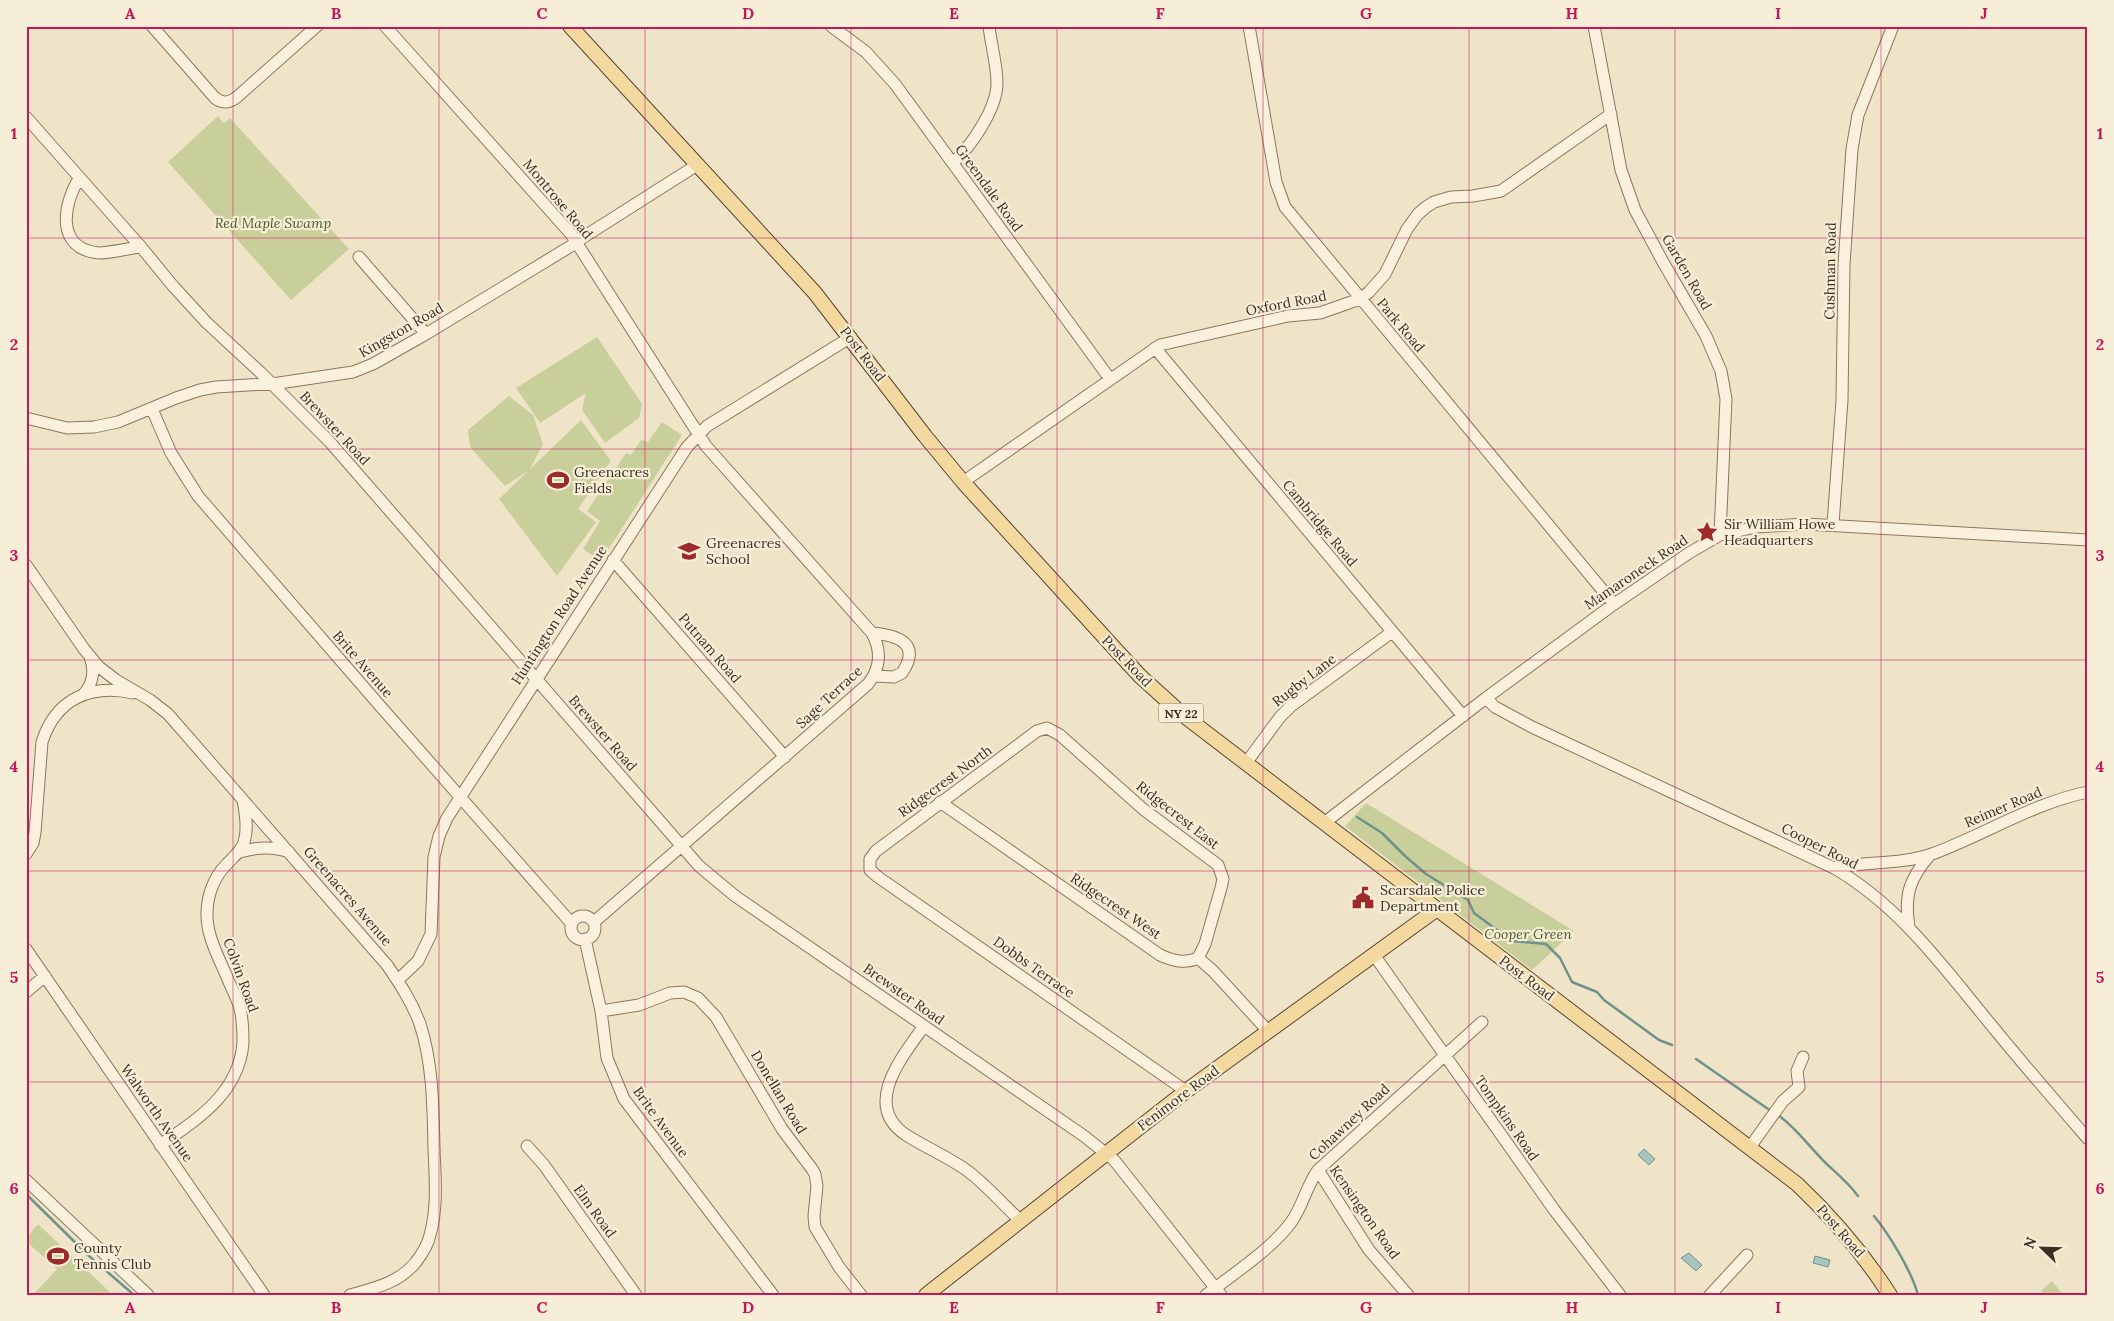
<svg xmlns="http://www.w3.org/2000/svg" width="2114" height="1321" viewBox="0 0 2114 1321" font-family="Lora,serif">
<style>
.green{fill:#c9cf9b}
.water{fill:#a9c4bc;stroke:#6f938a}
.lines{fill:none;stroke-linecap:round;stroke-linejoin:round}
.stream{stroke:#6f938a;stroke-width:2.5}
.minor-casing{stroke:#8d765c;stroke-width:13}
.major-casing{stroke:#5b4430;stroke-width:16}
.minor{stroke:#faf1dc;stroke-width:11}
.major{stroke:#f3d9a0;stroke-width:14}
.grid{fill:none;stroke:#c2185b;stroke-width:1;stroke-opacity:0.55}
.labels{text-anchor:middle;dominant-baseline:central;stroke-width:4.5;stroke-linejoin:round;paint-order:stroke}
.shield{fill:#f7eed8;stroke:#756857;stroke-width:1}
.shield-label{font-size:12px;font-weight:bold;fill:#3d2e20}
.street-label{font-size:14px;fill:#3d2e20;stroke:#f7eed8}
.park-label{font-size:14px;font-style:italic;fill:#4d5a26;stroke:#f7eed8}
.poi-label{font-size:14px;fill:#3d2e20;stroke:#f7eed8;text-anchor:start}
.neatline{fill:none;stroke:#c2185b;stroke-width:2}
.grid-label{font-size:16px;text-anchor:middle;font-weight:bold;fill:#c2185b}
</style>
<rect width="100%" height="100%" fill="#f0e4c8"/>
<path class="green" d="M218 116 224 123 230 118 349 249 291 300 168 162Z
M597 337 642 404 639 418 605 443 582 410 586 393 540 423 516 388Z
M509 396 533 415 543 444 530 469 581 420 611 461 578 509 596 522 557 576 499 499 528 471 505 486 470 447 468 430Z
M662 422 682 435 601 561 583 549 600 521 587 511 626 453 631 455 641 440 648 442Z
M1366 803 1574 931 1532 970 1345 826Z
M38 1224 113 1295H33L57 1269 29 1244 26 1238Z
M2052 1281 2063 1295H2045L2041 1291Z"/>
<path class="water" d="M1644 1149 1655 1159 1649 1165 1638 1155Z
M1689 1253 1702 1265 1696 1271 1681 1258Z
M1815 1256 1830 1260 1828 1267 1813 1263Z"/>
<g class="lines">
<path class="stream" d="M1357 817 1382 833 1405 856 1426 874 1468 900 1474 913 1512 941 1546 944 1560 958 1572 982 1597 992 1604 1000 1659 1040 1672 1045
M1696 1059 1771 1111
M1778 1115C1799 1130 1812 1151 1831 1168 1841 1177 1850 1185 1858 1196
M26 1194 89 1256 134 1295
M1874 1216C1889 1234 1912 1272 1918 1295"/>
<g class="minor-casing">
<path id="minor" d="M152 26 215 98C223 104 229 103 237 97L317 26
M385 26 571 234 706 446 872 633C882 651 880 669 868 684L594 922
M831 26 866 52 895 84 1110 379
M1249 26 1276 182 1285 207 1614 604
M1594 26 1621 170 1635 210 1663 262 1706 336 1721 371 1726 399 1720 535
M26 117 141 247 173 286 207 323 260 372 329 441 699 866 735 896 1084 1136 1114 1160 1221 1295
M953 163C971 146 997 109 997 83 997 65 991 45 989 26
M79 178C63 205 55 249 99 253 111 253 129 248 141 247
M359 257 426 334
M1155 348 1463 716
M152 409 171 453 198 496 381 707 572 924
M26 418 67 428 94 427 118 422 176 398 200 390 216 387 279 383 353 372 373 364 426 334 571 246 582 238 697 165
M963 482 1160 345 1288 316 1320 313 1360 299 1369 292 1385 274 1407 229 1418 214 1426 207 1434 202 1451 197 1473 196 1501 191 1611 114
M1833 524 1842 400 1844 264 1852 149 1858 115 1893 26
M613 560 785 757
M26 565 84 649 99 667 116 680 150 700 168 714 387 965C400 984 412 1002 420 1024 433 1064 433 1107 434 1148 435 1177 438 1207 430 1235 428 1245 422 1254 416 1262 399 1283 375 1288 350 1295
M872 633C897 635 922 643 902 673L894 677 874 676
M83 695C93 684 95 670 90 657
M1486 698 1495 707 1532 727 1834 868C1901 907 1944 968 1992 1026 2023 1064 2056 1102 2088 1139
M1246 763 1280 717 1291 706 1392 632
M940 802 1160 955C1173 961 1185 964 1198 958
M1324 823 1486 698 1610 607 1689 553 1720 535 1756 527 1805 524 2088 540
M240 852C257 847 272 846 289 852
M26 854 33 843 35 833 42 742C56 698 91 684 133 693
M1834 868C1867 861 1900 865 1932 854 1984 835 2033 803 2088 792
M571 928a12 12 0 1 1 24 0a12 12 0 1 1-24 0Z
M1909 927C1904 896 1909 879 1930 855
M585 939 601 1011 607 1058 624 1099 773 1295
M26 949 264 1295
M1374 955 1555 1211 1620 1295
M1198 958 1213 971 1268 1031
M398 980 418 961 431 934 434 857 439 836 447 818 687 447 707 426 851 337
M26 992 45 976
M601 1011 639 1005 670 993 684 992 698 998 716 1017 782 1129 812 1169 815 1174 817 1186 814 1216 815 1227 839 1267 861 1295
M924 1026C903 1056 861 1105 906 1135 925 1147 946 1156 965 1169 986 1184 1002 1204 1021 1221
M1186 1091 878 877 870 870V859L876 851 1037 731 1047 728 1060 735 1143 809 1218 865 1223 879 1221 888 1205 944 1198 958
M160 1145C198 1119 239 1093 243 1043 243 1031 243 1017 239 1005 236 996 231 987 227 977 219 958 206 935 207 913 207 896 214 877 226 865 234 856 243 850 245 838 248 825 245 812 243 800
M527 1146 544 1165 636 1295
M1750 1147 1783 1101 1799 1087 1797 1071 1803 1057
M1318 1170 1369 1250 1408 1295
M26 1180 148 1295
M1206 1295C1232 1275 1274 1247 1292 1221 1303 1205 1306 1187 1318 1170L1482 1022
M1710 1295 1747 1255"/>
</g>
<g class="major-casing">
<path id="major" d="M570 26 815 293 925 436 963 482 1116 650 1140 676 1183 715 1797 1184C1833 1218 1863 1253 1890 1295
M926 1295 1186 1091 1437 909"/>
</g>
<use href="#minor" class="minor"/>
<use href="#major" class="major"/>
</g>
<path class="grid" d="M233 26V1295M439 26V1295M645 26V1295M851 26V1295M1057 26V1295M1263 26V1295M1469 26V1295M1675 26V1295M1881 26V1295M26 238H2088M26 449H2088M26 660H2088M26 871H2088M26 1082H2088"/>
<defs>
<g id="stadium-bare" transform="scale(1.725)"><path d="M0-5a6.5 5 0 1 0 0 10a6.5 5 0 1 0 0-10ZM-3.5-1.8h7v3.6h-7Z" fill="#9e2a2b" stroke="#f7eed8" stroke-width="2.5" paint-order="stroke"/></g>
<g id="sight-bare" transform="scale(1.725)"><path d="M0-6L1.8-2.2L6-1.7L2.9 1.2L3.7 5.4L0 3.3L-3.7 5.4L-2.9 1.2L-6-1.7L-1.8-2.2Z" fill="#9e2a2b" stroke="#f7eed8" stroke-width="2.5" paint-order="stroke"/></g>
<g id="school-bare" transform="scale(1.725)"><path d="M0-5L7-2L0 1L-7-2ZM-4 1L0 2.5L4 1V4Q0 6-4 4Z" fill="#9e2a2b" stroke="#f7eed8" stroke-width="2.5" paint-order="stroke"/></g>
<g id="civic-bare" transform="scale(1.725)"><path d="M-.6-6.5H3V-4.5H.6V-3L4-1V1h2V6H-6V1h2V-1L-.6-3ZM-1.2 2.5V6h2.4V2.5Z" fill="#9e2a2b" stroke="#f7eed8" stroke-width="2.5" paint-order="stroke"/></g>
</defs>
<g fill-rule="evenodd">
<use href="#stadium-bare" x="558" y="480"/>
<use href="#sight-bare" x="1707" y="532"/>
<use href="#school-bare" x="689" y="551"/>
<use href="#civic-bare" x="1363" y="898"/>
<use href="#stadium-bare" x="58" y="1256"/>
</g>
<g class="labels">
<rect class="shield" x="1158.5" y="703.5" width="45" height="19" rx="4"/>
<g class="shield-label">
<text x="1181" y="713">NY 22</text>
</g>
<g class="street-label">
<text transform="translate(989 188) rotate(54)">Greendale Road</text>
<text transform="translate(558 199) rotate(50)">Montrose Road</text>
<text transform="translate(1830 271) rotate(-89)">Cushman Road</text>
<text transform="translate(1687 272) rotate(60)">Garden Road</text>
<text transform="translate(1286 303) rotate(-11)">Oxford Road</text>
<text transform="translate(1401 325) rotate(50)">Park Road</text>
<text transform="translate(401 330) rotate(-30)">Kingston Road</text>
<text transform="translate(863 354) rotate(53)">Post Road</text>
<text transform="translate(335 428) rotate(47)">Brewster Road</text>
<text transform="translate(1320 523) rotate(50)">Cambridge Road</text>
<text transform="translate(1636 572) rotate(-34)">Mamaroneck Road</text>
<text transform="translate(559 615) rotate(-57)">Huntington Road Avenue</text>
<text transform="translate(710 648) rotate(49)">Putnam Road</text>
<text transform="translate(1127 661) rotate(46)">Post Road</text>
<text transform="translate(363 664) rotate(49)">Brite Avenue</text>
<text transform="translate(1304 680) rotate(-38)">Rugby Lane</text>
<text transform="translate(829 697) rotate(-43)">Sage Terrace</text>
<text transform="translate(603 733) rotate(49)">Brewster Road</text>
<text transform="translate(945 781) rotate(-36)">Ridgecrest North</text>
<text transform="translate(2003 807) rotate(-23)">Reimer Road</text>
<text transform="translate(1178 815) rotate(38)">Ridgecrest East</text>
<text transform="translate(1820 846) rotate(27)">Cooper Road</text>
<text transform="translate(348 896) rotate(49)">Greenacres Avenue</text>
<text transform="translate(1116 906) rotate(34)">Ridgecrest West</text>
<text transform="translate(1034 967) rotate(35)">Dobbs Terrace</text>
<text transform="translate(241 975) rotate(70)">Colvin Road</text>
<text transform="translate(1527 978) rotate(37)">Post Road</text>
<text transform="translate(904 994) rotate(35)">Brewster Road</text>
<text transform="translate(779 1092) rotate(59)">Donellan Road</text>
<text transform="translate(1178 1098) rotate(-37)">Fenimore Road</text>
<text transform="translate(157 1113) rotate(55)">Walworth Avenue</text>
<text transform="translate(1507 1118) rotate(55)">Tompkins Road</text>
<text transform="translate(661 1122) rotate(54)">Brite Avenue</text>
<text transform="translate(1349 1122) rotate(-43)">Cohawney Road</text>
<text transform="translate(595 1211) rotate(54)">Elm Road</text>
<text transform="translate(1365 1212) rotate(55)">Kensington Road</text>
<text transform="translate(1841 1231) rotate(49)">Post Road</text>
</g>
<g class="park-label">
<text x="273" y="223">Red Maple Swamp</text>
<text x="1528" y="934">Cooper Green</text>
</g>
<g class="poi-label">
<text x="574" y="472">Greenacres<tspan x="574" dy="16">Fields</tspan></text>
<text x="1724" y="524">Sir William Howe<tspan x="1724" dy="16">Headquarters</tspan></text>
<text x="706" y="543">Greenacres<tspan x="706" dy="16">School</tspan></text>
<text x="1380" y="890">Scarsdale Police<tspan x="1380" dy="16">Department</tspan></text>
<text x="74" y="1248">County<tspan x="74" dy="16">Tennis Club</tspan></text>
</g>
</g>
<rect width="2114" height="1321" fill="none" stroke="#f7eed8" stroke-width="55"/>
<g transform="translate(2042 1248) rotate(293)" stroke="#f7eed8" stroke-width="4" paint-order="stroke">
<path d="M0-4L9 19L0 12L-9 19Z" fill="#3d2e20"/>
<text y="-8" font-size="14" font-weight="bold" text-anchor="middle" fill="#3d2e20">N</text>
</g>
<rect x="28" y="28" width="2058" height="1266" class="neatline"/>
<g class="grid-label">
<text x="130" y="19">A</text>
<text x="336" y="19">B</text>
<text x="542" y="19">C</text>
<text x="748" y="19">D</text>
<text x="954" y="19">E</text>
<text x="1160" y="19">F</text>
<text x="1366" y="19">G</text>
<text x="1572" y="19">H</text>
<text x="1778" y="19">I</text>
<text x="1984" y="19">J</text>
<text x="14" y="139">1</text>
<text x="2100" y="139">1</text>
<text x="14" y="350">2</text>
<text x="2100" y="350">2</text>
<text x="14" y="561">3</text>
<text x="2100" y="561">3</text>
<text x="14" y="772">4</text>
<text x="2100" y="772">4</text>
<text x="14" y="983">5</text>
<text x="2100" y="983">5</text>
<text x="14" y="1194">6</text>
<text x="2100" y="1194">6</text>
<text x="130" y="1313">A</text>
<text x="336" y="1313">B</text>
<text x="542" y="1313">C</text>
<text x="748" y="1313">D</text>
<text x="954" y="1313">E</text>
<text x="1160" y="1313">F</text>
<text x="1366" y="1313">G</text>
<text x="1572" y="1313">H</text>
<text x="1778" y="1313">I</text>
<text x="1984" y="1313">J</text>
</g>
</svg>
